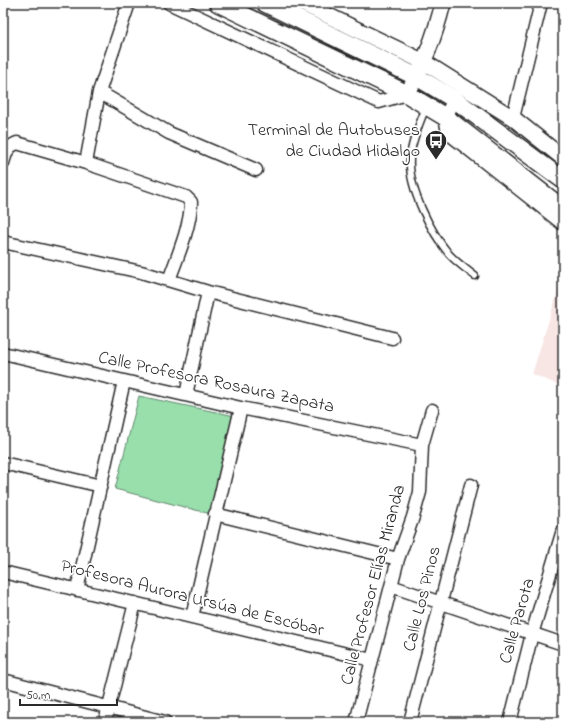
<svg xmlns="http://www.w3.org/2000/svg" width="566" height="725" viewBox="0 0 566 725" font-family="'Indie Flower',sans-serif">
<style>
.built{fill:#f8e6e5}
.green{fill:#98dfac;stroke:#62856c}
.lines{fill:none;stroke-linecap:round;stroke-linejoin:round}
.service-casing{stroke:#2b2b2b;stroke-width:9}
.minor-casing{stroke:#2b2b2b;stroke-width:15}
.tertiary-casing{stroke:#2b2b2b;stroke-width:18}
.secondary-casing{stroke:#2b2b2b;stroke-width:20}
.service{stroke:#fff;stroke-width:6}
.minor{stroke:#fff;stroke-width:12}
.tertiary{stroke:#fff;stroke-width:15}
.secondary{stroke:#fff;stroke-width:17}
.labels{text-anchor:middle;dominant-baseline:central;stroke-width:3.5;stroke-linejoin:round;paint-order:stroke}
.poi-label{font-size:18px;fill:#2b2b2b;stroke:#fff;text-anchor:end}
.street-label{font-size:18px;fill:#2b2b2b;stroke:#fff}
</style>
<rect width="100%" height="100%" fill="#fff"/>
<filter id="ink" filterUnits="userSpaceOnUse"><feTurbulence type="fractalNoise" baseFrequency=".025" numOctaves="2"/><feDisplacementMap in="SourceGraphic" scale="8" xChannelSelector="R" yChannelSelector="G"/><feConvolveMatrix kernelMatrix="1 2 1 2 8 2 1 2 1" color-interpolation-filters="sRGB"/></filter>
<g filter="url(#ink)">
<path class="built" d="M563 275V387L532 374Z"/>
<path class="green" d="M139 396 235 416 211 514 115 489Z"/>
<g class="lines">
<g class="service-casing">
<path id="service" d="M426 107C420 123 411 142 410 159 408 188 431 232 449 254 456 262 466 269 475 276"/>
</g>
<g class="minor-casing">
<path id="minor" d="M169 3 379 102 407 94
M99 92 169 133 256 170
M454 99 445 117 448 133 563 224
M513 118 541 3
M3 163C6 153 7 147 17 143L86 163 186 197 191 202C191 225 177 258 169 280
M86 163 99 92 129 3
M3 242 141 272 208 292 392 338
M3 353 241 408 422 445
M186 395 208 292
M3 463 101 486
M215 514 398 559
M3 572 372 660
M391 586 563 644
M77 590 124 381
M192 617 241 408
M3 680 165 722
M105 722 135 603
M356 722 398 559 413 517 420 492 422 445 432 410
M410 722 471 485
M510 722 532 634 563 530"/>
</g>
<g class="tertiary-casing">
<path id="tertiary" d="M302 3 424 62 513 118 563 158
M407 94C424 65 435 36 443 3"/>
</g>
<g class="secondary-casing">
<path id="secondary" d="M218 3 407 94 445 117 563 209
M265 3 417 77 454 99 563 180"/>
</g>
<use href="#service" class="service"/>
<use href="#minor" class="minor"/>
<use href="#tertiary" class="tertiary"/>
<use href="#secondary" class="secondary"/>
</g>
</g>
<defs>
<g id="bus-pin" transform="scale(1.15)"><path d="M0 17L-7.5 6A9.5 9.5 0 1 1 7.5 6Z" fill="#2b2b2b" stroke="#fff"/><path d="M-5-6H5V4H4V6H2V4H-2V6H-4V4H-5ZM-3.5-4V0h7V-4ZM-3.5 1.2v1.5H-2V1.2ZM2 1.2v1.5H3.5V1.2Z" fill="#fff"/></g>
</defs>
<g fill-rule="evenodd">
<use href="#bus-pin" x="436" y="141"/>
</g>
<g class="labels">
<g class="poi-label">
<text x="420" y="131">Terminal de Autobuses<tspan x="420" dy="21">de Ciudad Hidalgo</tspan></text>
</g>
<g class="street-label">
<text transform="translate(216 383) rotate(12)">Calle Profesora Rosaura Zapata</text>
<text transform="translate(374 585) rotate(-75)">Calle Profesor Elías Miranda</text>
<text transform="translate(192 599) rotate(14)">Profesora Aurora Ursúa de Escóbar</text>
<text transform="translate(423 599) rotate(-76)">Calle Los Pinos</text>
<text transform="translate(518 621) rotate(-74)">Calle Parota</text>
</g>
</g>
<rect width="566" height="725" fill="none" stroke="#fff" stroke-width="16"/>
<rect x="8" y="8" width="550" height="709" fill="none" stroke="#2b2b2b" stroke-width="1.5" filter="url(#ink)"/>
<path d="M20 699v6h97v-6" fill="none" stroke="#2b2b2b" stroke-width="2"/>
<text x="26" y="699" font-size="12" fill="#2b2b2b" stroke="#ffffff" stroke-width="3" paint-order="stroke">50 m</text>
</svg>
